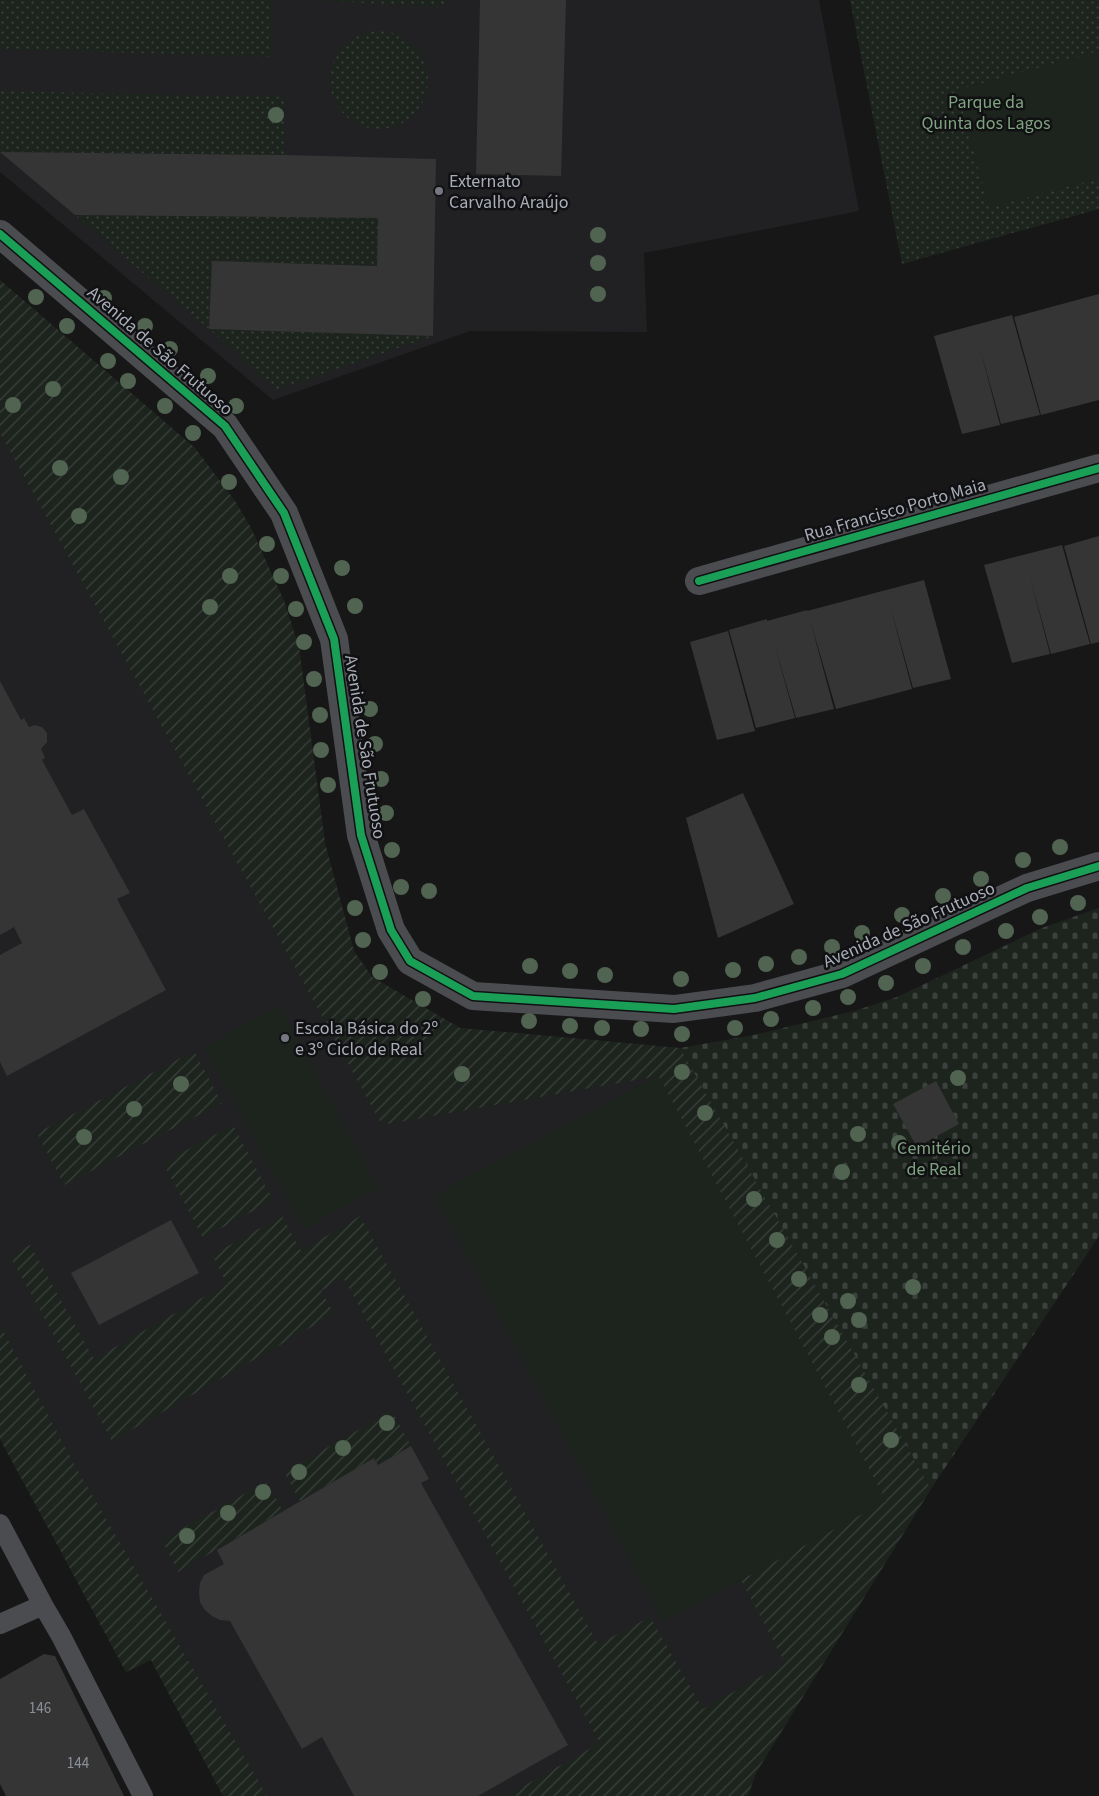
<svg xmlns="http://www.w3.org/2000/svg" width="1099" height="1796" viewBox="0 0 1099 1796" font-family="'Source Sans 3',sans-serif">
<style>
.built{fill:#212123}
.grass{fill:url(#grass-dots)}
.cemetery{fill:url(#cemetery-stones)}
.garden{fill:url(#garden-furrows)}
.pitch{fill:#1d241e}
.building{fill:#353536}
.lines{fill:none;stroke-linecap:round;stroke-linejoin:round}
.service{stroke:#4b4c50;stroke-width:20}
.minor{stroke:#4b4c50;stroke-width:28}
.cycleway-casing{stroke:#111113;stroke-width:11}
.cycleway{stroke:#1a9f57;stroke-width:8}
.tree{fill:#506451}
.poi-dot{fill:#757880;stroke:#111113;stroke-width:2}
.labels{text-anchor:middle;dominant-baseline:central;stroke-width:5;stroke-linejoin:round;paint-order:stroke}
.number-label{font-size:15px;fill:#8b8f98}
.park-label{font-size:18px;fill:#7fa381;stroke:#111113}
.poi-label{font-size:18px;fill:#a8adb8;stroke:#111113;text-anchor:start}
.street-label{font-size:18px;fill:#a8adb8;stroke:#111113}
</style>
<defs>
<pattern id="grass-dots" width="8" height="8" patternUnits="userSpaceOnUse" patternTransform="scale(1.25)"><rect width="8" height="8" fill="#1d241e"/><path d="M2 2h.1M6 6h.1" fill="none" stroke="#3b413d" stroke-width="1.8" stroke-linecap="round"/></pattern>
<pattern id="cemetery-stones" width="16" height="16" patternUnits="userSpaceOnUse" patternTransform="scale(1.25)"><rect width="16" height="16" fill="#1d241e"/><path d="M2 7V4a2 2 0 0 1 4 0v3zM10 15v-3a2 2 0 0 1 4 0v3z" fill="#3b413d"/></pattern>
<pattern id="garden-furrows" width="10" height="10" patternUnits="userSpaceOnUse" patternTransform="scale(1.25)"><rect width="10" height="10" fill="#1d241e"/><path d="M-1 1l2-2M0 10L10 0M9 11l2-2" fill="none" stroke="#3b413d"/></pattern>
</defs>
<rect width="100%" height="100%" fill="#171717"/>
<path class="built" d="M0 0H819L859 211 644 253 647 332 470 331 273 400 0 172Z
M0 280 195 448 235 501 251 528 284 601 299 647 325 843 354 951 372 977 460 1028 680 1048 931 1489 692 1796H223L151 1660 126 1672 0 1439Z"/>
<path class="grass" d="M0 0H271V57L0 49Z
M311 0H445L444 7Z
M850 0H1099V209L902 264Z
M330 80a49 49 0 1 1 98 0a49 49 0 1 1-98 0Z
M0 91 285 97 284 155 0 152Z
M75 215 378 218 377 266 212 261 209 329 433 336 277 390 209 329Z"/>
<path class="cemetery" d="M1099 908V1236L931 1489 680 1048 754 1035 854 1011 897 997 1042 928Z"/>
<path class="garden" d="M0 280 195 448 235 501 251 528 284 601 299 647 325 843 354 951 372 977 460 1028 680 1048 931 1489 756 1773 748 1796H506L600 1743 343 1277 321 1291 334 1314 112 1441 10 1256 30 1245 94 1359 227 1284 212 1255 282 1216 301 1251 360 1216 598 1644 650 1617 703 1709 785 1663 741 1580 886 1501 658 1076 382 1125 0 433Z
M194 1051 222 1103 64 1185 37 1133Z
M233 1125 273 1200 203 1238 163 1163Z
M0 1325 73 1462 267 1796H223L151 1660 126 1672 0 1439Z
M392 1411 411 1446 378 1465 374 1458 300 1501 284 1472Z
M266 1482 283 1511 178 1572 162 1540Z"/>
<path class="pitch" d="M1099 51V178L989 208 957 90Z
M279 1006 378 1188 304 1229 204 1047Z
M658 1075 886 1501 663 1622 435 1195Z"/>
<path class="building" d="M480 0H566L561 176 476 174Z
M0 152 284 155 436 159 433 336 209 329 212 261 377 266 378 218 75 215Z
M1099 294V400L1041 415 1014 317Z
M1012 315 1040 415 1001 424 980 348 1000 425 962 434 934 336Z
M1099 536V642L1091 644 1064 546Z
M1062 545 1090 644 1051 654 1030 577 1050 654 1012 663 984 565Z
M924 580 951 679 913 688 890 605 912 689 836 709 810 620 834 709 796 718 774 643 795 718 756 728 729 630 767 619V621L807 610V611Z
M728 631 755 731 717 740 690 642Z
M0 681 21 720 24 718 29 727 35 725 38 726 42 727 47 733V742L41 749 45 758 42 760 72 815 84 809 130 893 117 899 166 990 7 1076 0 1062V955L22 943 14 927 0 935Z
M743 793 794 904 718 938 686 818Z
M936 1081 959 1124 917 1147 893 1104Z
M171 1220 199 1273 99 1325 71 1273Z
M411 1446 429 1479 421 1483 568 1745 478 1796H354L322 1737 302 1749 230 1621 220 1620 212 1616 205 1610 200 1602 199 1592 200 1583 204 1575 224 1564 217 1550 374 1458 378 1465Z
M44 1654 55 1656 124 1796H6L0 1784V1679Z"/>
<g class="lines">
<path class="service" d="M0 1524 43 1605
M0 1624 43 1605 61 1636 143 1796"/>
<path class="minor" d="M0 234 225 426 284 513 334 639 361 835 391 930 410 961 473 996 674 1009 755 998 842 974 1027 888 1099 866
M699 581 1099 468"/>
<g class="cycleway-casing">
<path id="cycleway" d="M0 234 225 426 284 513 334 639 361 835 391 930 410 961 473 996 674 1009 755 998 842 974 1027 888 1099 866
M699 581 1099 468"/>
</g>
<use href="#cycleway" class="cycleway"/>
</g>
<g class="tree">
<circle cx="276" cy="115" r="8"/>
<circle cx="598" cy="235" r="8"/>
<circle cx="598" cy="263" r="8"/>
<circle cx="598" cy="294" r="8"/>
<circle cx="36" cy="297" r="8"/>
<circle cx="104" cy="298" r="8"/>
<circle cx="67" cy="326" r="8"/>
<circle cx="145" cy="326" r="8"/>
<circle cx="170" cy="349" r="8"/>
<circle cx="108" cy="361" r="8"/>
<circle cx="208" cy="376" r="8"/>
<circle cx="128" cy="381" r="8"/>
<circle cx="53" cy="389" r="8"/>
<circle cx="13" cy="405" r="8"/>
<circle cx="165" cy="406" r="8"/>
<circle cx="236" cy="406" r="8"/>
<circle cx="193" cy="433" r="8"/>
<circle cx="60" cy="468" r="8"/>
<circle cx="121" cy="477" r="8"/>
<circle cx="229" cy="482" r="8"/>
<circle cx="79" cy="516" r="8"/>
<circle cx="267" cy="544" r="8"/>
<circle cx="342" cy="568" r="8"/>
<circle cx="230" cy="576" r="8"/>
<circle cx="281" cy="576" r="8"/>
<circle cx="355" cy="606" r="8"/>
<circle cx="210" cy="607" r="8"/>
<circle cx="296" cy="609" r="8"/>
<circle cx="304" cy="642" r="8"/>
<circle cx="314" cy="679" r="8"/>
<circle cx="370" cy="709" r="8"/>
<circle cx="320" cy="715" r="8"/>
<circle cx="375" cy="744" r="8"/>
<circle cx="321" cy="750" r="8"/>
<circle cx="381" cy="779" r="8"/>
<circle cx="328" cy="785" r="8"/>
<circle cx="386" cy="813" r="8"/>
<circle cx="1060" cy="847" r="8"/>
<circle cx="392" cy="850" r="8"/>
<circle cx="1023" cy="860" r="8"/>
<circle cx="981" cy="879" r="8"/>
<circle cx="401" cy="887" r="8"/>
<circle cx="429" cy="891" r="8"/>
<circle cx="943" cy="896" r="8"/>
<circle cx="1078" cy="903" r="8"/>
<circle cx="355" cy="908" r="8"/>
<circle cx="902" cy="915" r="8"/>
<circle cx="1040" cy="917" r="8"/>
<circle cx="1006" cy="931" r="8"/>
<circle cx="862" cy="933" r="8"/>
<circle cx="363" cy="940" r="8"/>
<circle cx="832" cy="947" r="8"/>
<circle cx="963" cy="947" r="8"/>
<circle cx="799" cy="957" r="8"/>
<circle cx="766" cy="964" r="8"/>
<circle cx="530" cy="966" r="8"/>
<circle cx="923" cy="966" r="8"/>
<circle cx="733" cy="970" r="8"/>
<circle cx="570" cy="971" r="8"/>
<circle cx="380" cy="972" r="8"/>
<circle cx="605" cy="975" r="8"/>
<circle cx="681" cy="979" r="8"/>
<circle cx="886" cy="983" r="8"/>
<circle cx="848" cy="997" r="8"/>
<circle cx="423" cy="999" r="8"/>
<circle cx="813" cy="1008" r="8"/>
<circle cx="771" cy="1019" r="8"/>
<circle cx="529" cy="1021" r="8"/>
<circle cx="570" cy="1026" r="8"/>
<circle cx="602" cy="1028" r="8"/>
<circle cx="735" cy="1028" r="8"/>
<circle cx="641" cy="1029" r="8"/>
<circle cx="682" cy="1034" r="8"/>
<circle cx="682" cy="1072" r="8"/>
<circle cx="462" cy="1074" r="8"/>
<circle cx="958" cy="1078" r="8"/>
<circle cx="181" cy="1084" r="8"/>
<circle cx="134" cy="1109" r="8"/>
<circle cx="705" cy="1113" r="8"/>
<circle cx="858" cy="1134" r="8"/>
<circle cx="84" cy="1137" r="8"/>
<circle cx="899" cy="1143" r="8"/>
<circle cx="842" cy="1172" r="8"/>
<circle cx="754" cy="1199" r="8"/>
<circle cx="777" cy="1240" r="8"/>
<circle cx="799" cy="1279" r="8"/>
<circle cx="913" cy="1287" r="8"/>
<circle cx="848" cy="1301" r="8"/>
<circle cx="820" cy="1315" r="8"/>
<circle cx="859" cy="1320" r="8"/>
<circle cx="832" cy="1337" r="8"/>
<circle cx="859" cy="1385" r="8"/>
<circle cx="387" cy="1423" r="8"/>
<circle cx="891" cy="1440" r="8"/>
<circle cx="343" cy="1448" r="8"/>
<circle cx="299" cy="1472" r="8"/>
<circle cx="263" cy="1492" r="8"/>
<circle cx="228" cy="1513" r="8"/>
<circle cx="187" cy="1536" r="8"/>
</g>
<g class="poi-dot">
<circle cx="439" cy="191" r="5"/>
<circle cx="285" cy="1038" r="5"/>
</g>
<g class="labels">
<g class="number-label">
<text x="40" y="1708">146</text>
<text x="78" y="1763">144</text>
</g>
<g class="park-label">
<text x="986" y="102">Parque da<tspan x="986" dy="21">Quinta dos Lagos</tspan></text>
<text x="934" y="1148">Cemitério<tspan x="934" dy="21">de Real</tspan></text>
</g>
<g class="poi-label">
<text x="449" y="181">Externato<tspan x="449" dy="21">Carvalho Araújo</tspan></text>
<text x="295" y="1028">Escola Básica do 2º<tspan x="295" dy="21">e 3º Ciclo de Real</tspan></text>
</g>
<g class="street-label">
<text transform="translate(160 351) rotate(41)">Avenida de São Frutuoso</text>
<text transform="translate(895 510) rotate(-16)">Rua Francisco Porto Maia</text>
<text transform="translate(365 747) rotate(81)">Avenida de São Frutuoso</text>
<text transform="translate(909 925) rotate(-24)">Avenida de São Frutuoso</text>
</g>
</g>
</svg>
